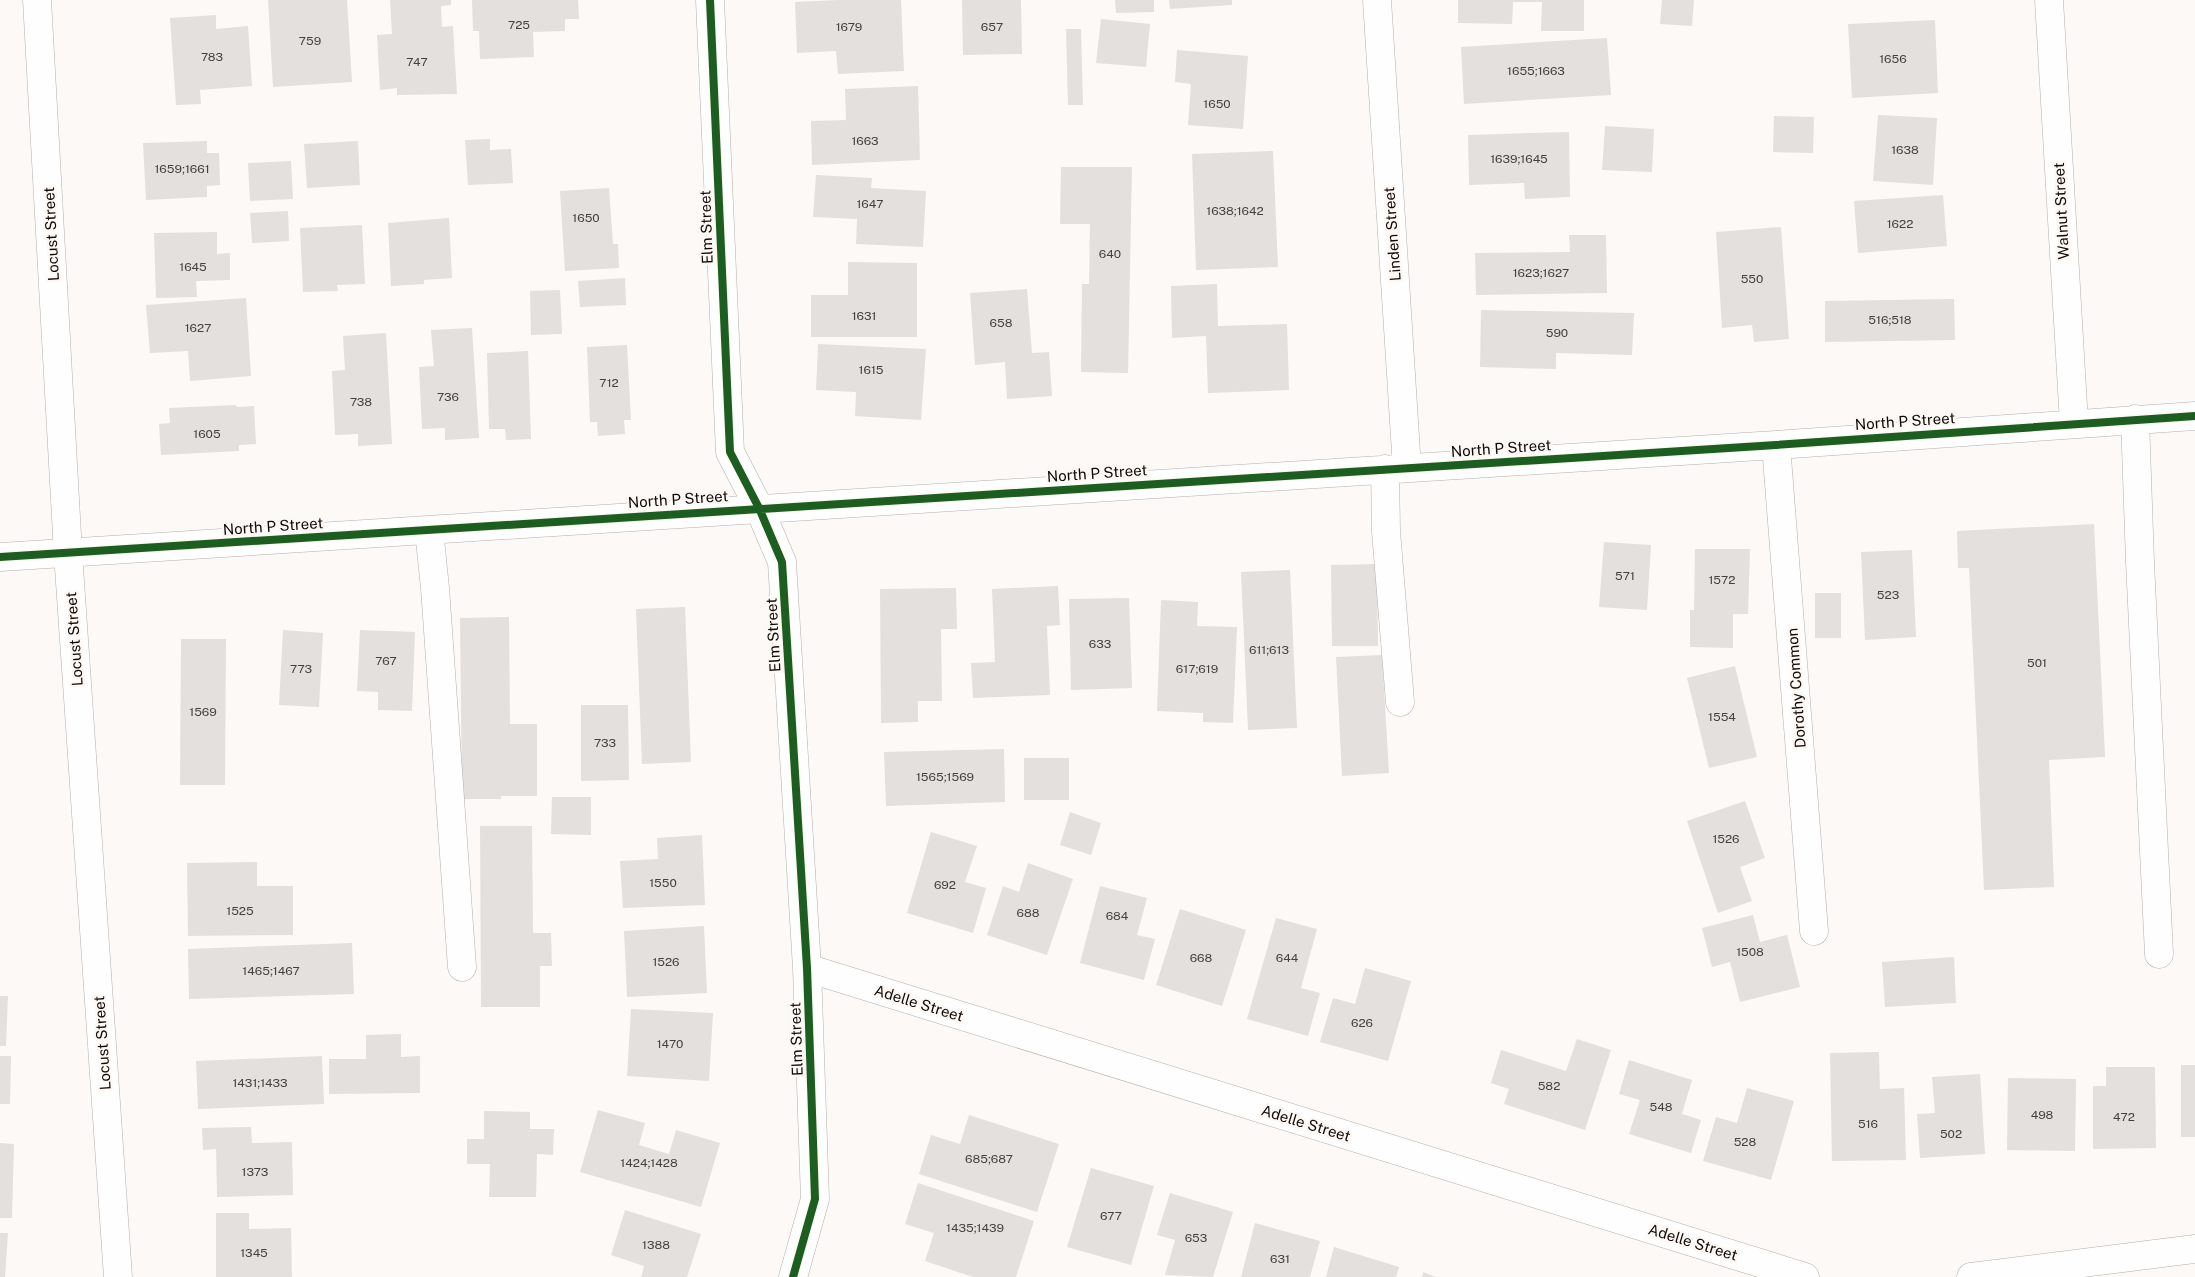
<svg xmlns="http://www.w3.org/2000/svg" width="2195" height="1277" viewBox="0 0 2195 1277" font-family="'Public Sans',sans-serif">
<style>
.building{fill:#e4e0dd}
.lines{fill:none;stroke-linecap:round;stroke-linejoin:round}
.minor-casing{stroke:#b3afac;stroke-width:29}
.minor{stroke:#fffefe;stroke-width:28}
.cycleway-casing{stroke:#fef8f4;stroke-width:11}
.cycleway{stroke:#1b5e20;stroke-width:8}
.labels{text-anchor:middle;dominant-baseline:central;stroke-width:5;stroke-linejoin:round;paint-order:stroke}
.number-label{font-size:12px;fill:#44403d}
.street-label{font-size:15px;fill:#0f0a08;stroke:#fef8f4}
</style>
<rect width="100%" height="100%" fill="#fcf9f6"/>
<path class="building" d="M268 0H347L352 82 273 87Z
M390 0H451V5L441 6 442 27 453 26 457 94 397 95V88L380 90 377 35 392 34Z
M472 0H578L579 19H565V31L533 32 534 57 480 59 479 31H473Z
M838 0H901L904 71 838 74 836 51 797 53 795 2Z
M962 0H1021L1022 54 963 55Z
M1115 0H1154V12L1116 13Z
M1169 0H1232V5L1170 9Z
M1458 0H1584V31H1541L1542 2H1513L1512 24 1458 23Z
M1662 0H1694L1692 26 1660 24Z
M216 15V29L248 26 252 86 200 90 201 104 176 105 170 18Z
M1101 19 1150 24 1146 67 1096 63Z
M1935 20 1938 93 1852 98 1848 24Z
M1066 29H1081L1083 105H1068Z
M1607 38 1611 95 1464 104 1461 47Z
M1177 50 1248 56 1243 129 1188 125 1191 84 1175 82Z
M918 86 920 160 812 165 811 121 846 120 845 89Z
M1878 115 1937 118 1933 185 1873 181Z
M1774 116 1814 117 1813 153 1773 152Z
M1605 126 1654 129 1652 172 1602 170Z
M1569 132 1570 197 1525 199 1524 183 1469 185 1468 135Z
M490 139V150L511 149 513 183 468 185 465 140Z
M207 141V153H219L220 185 207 186V197L146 200 143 143Z
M358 141 360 185 307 188 304 144Z
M1273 151 1278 267 1196 270 1192 154Z
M291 161 293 199 250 201 248 163Z
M1061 167H1132L1128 373 1081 372 1082 284H1089L1090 224H1060Z
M816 175 872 178 871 188 926 191 923 247 856 244 857 219 813 217Z
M609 188 613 244H618L619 268 565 271 560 191Z
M1943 195 1947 246 1858 253 1854 201Z
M288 211 289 241 252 243 250 213Z
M449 218 452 278 424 280V284L391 286 388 223Z
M362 225 365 284 337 285 338 291 303 292 300 228Z
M1781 227 1789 339 1754 342 1752 325 1722 328 1716 232Z
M217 232V254L230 253V280L196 281 197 297 156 298 154 233Z
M1569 235H1606L1607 293 1476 295 1475 253 1570 252Z
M848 262 917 263V337H811V295H848Z
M625 278 626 305 580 307 578 281Z
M1217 284 1218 326 1287 324 1289 390 1208 393 1206 336 1172 338 1171 286Z
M1027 289 1032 353 1049 352 1052 396 1007 399 1005 362 975 365 970 293Z
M560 290 562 334 531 335 530 291Z
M246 298 251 376 190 381 188 351 150 353 146 305Z
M1954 299 1955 340 1825 342V301Z
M1481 310 1634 313 1632 355 1556 353V369L1480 367Z
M472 328 479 438 445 440V428L422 429 419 367 434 366 431 330Z
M386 333 392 444 358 446V434L335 435 332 371 345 370 343 336Z
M818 344 926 349 921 420 855 416 856 392 816 390Z
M627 345 631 420H624L625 434 598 436 597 422H590L587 347Z
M528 351 531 439 506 440 505 429H489L487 353Z
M236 405 237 407 254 406 256 444 239 445V451L161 455 159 424 170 423 169 408Z
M2094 524 2105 757 2049 760 2054 887 1984 890 1969 568H1958L1957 531Z
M1604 542 1651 545 1647 610 1599 607Z
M1695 549H1750L1748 614H1733V648L1690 647V610H1694Z
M1912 550 1916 637 1865 640 1861 552Z
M1377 564 1378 646H1332L1331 565Z
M1290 570 1297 728 1248 730 1241 572Z
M1058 586 1060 625 1047 626 1050 695 973 698 971 663 995 662 992 589Z
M956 588 957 629H941L942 701H918V722L881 723 880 589Z
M1815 593H1841V638H1815Z
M1129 598 1132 688 1071 690 1069 599Z
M1161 600 1198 602 1197 626 1237 627 1233 723 1203 722V713L1157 711Z
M685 607 691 762 642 764 636 609Z
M509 617 510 724H537V796H501V799H462L460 618Z
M283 630 323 633 319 707 279 705Z
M360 630 415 632 412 711 378 710V692L357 691Z
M181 639H226L225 785H180Z
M1382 655 1389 773 1342 776 1336 657Z
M1735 666 1757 757 1709 768 1687 678Z
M581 705H628L629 780 581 781Z
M1004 749 1005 802 886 806 884 752Z
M1024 758H1069V800H1024Z
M552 797H591V835L551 834Z
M1745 801 1765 858 1740 867 1752 901 1718 913 1687 821Z
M1070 812 1101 823 1091 855 1060 845Z
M480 826H532L533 933H551L552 966H540V1007H481Z
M931 832 977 846 965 882 986 888 973 933 907 913Z
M702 835 705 905 623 908 620 861 658 859 657 838Z
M257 862V886H293V935L188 936 187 863Z
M1028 863 1073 879 1047 955 987 935 1003 886 1019 892Z
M1100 886 1147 898 1137 935 1155 939 1144 980 1080 963Z
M1180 909 1246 930 1222 1006 1156 985Z
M1753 915 1760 942 1787 935 1800 987 1740 1002 1730 962 1712 967 1702 928Z
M1276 918 1317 929 1301 988 1320 993 1308 1036 1247 1019Z
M704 926 707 993 627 997 624 931Z
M352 943 354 994 189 999 188 949Z
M1954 957 1956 1003 1885 1007 1882 962Z
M1365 968 1411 981 1388 1061 1320 1042 1333 998 1355 1004Z
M0 996H8L6 1046H0Z
M631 1009 713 1013 709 1081 627 1076Z
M401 1034V1057L420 1056V1093L329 1094V1059H366V1035Z
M1577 1039 1611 1050 1585 1130 1504 1104 1509 1089 1491 1083 1501 1050 1566 1071Z
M1879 1052 1880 1089 1904 1088 1906 1160 1832 1161 1830 1053Z
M0 1056H11L10 1104H0Z
M322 1056 324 1104 198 1109 196 1061Z
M1629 1060 1692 1080 1682 1114 1701 1120 1691 1153 1629 1134 1640 1100 1619 1094Z
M2181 1065H2195V1137H2181Z
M2106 1067H2155L2156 1148 2093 1149V1086H2106Z
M1980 1074 1985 1154 1920 1158 1917 1114 1935 1113 1932 1077Z
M2008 1078 2076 1079 2075 1151 2007 1150Z
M1747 1088 1794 1101 1771 1180 1703 1161 1716 1117 1737 1123Z
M598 1110 645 1123 639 1145 669 1154 676 1130 720 1143 701 1207 580 1172Z
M484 1111 530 1112V1129H554L553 1155 537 1154 536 1197H489L490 1164H467V1139H484Z
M969 1115 1059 1144 1037 1212 919 1174 931 1135 960 1144Z
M251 1127 252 1143 292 1142 293 1195 217 1197 216 1149 203 1150 202 1128Z
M0 1143 14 1144 12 1218H0Z
M1091 1168 1154 1186 1131 1265 1067 1247Z
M918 1183 1034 1221 1016 1277H973L925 1261 934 1233 905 1224Z
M1170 1193 1233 1212 1213 1277 1165 1275 1175 1240 1157 1235Z
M625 1210 701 1234 687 1277H641L644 1266 611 1255Z
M216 1213H249V1229L291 1228 292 1277H216Z
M1255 1223 1320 1241 1310 1277H1241Z
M0 1233H8L5 1277H0Z
M1334 1247 1399 1267 1396 1277H1326Z
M1423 1272 1436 1277H1422Z"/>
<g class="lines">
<g class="minor-casing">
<path id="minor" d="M37 0 68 553 118 1277
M710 0 730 452 759 508 782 562 807 968 815 1199 793 1277
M1377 0 1407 468
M2049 0 2074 423
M2135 419 2140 562 2159 954
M1776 445 1814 931
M1385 469 1386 531 1400 702
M429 530 435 588 462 967
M0 557 1776 445 2195 416
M807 968 1805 1277
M1971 1277 2195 1249"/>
</g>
<use href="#minor" class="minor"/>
<g class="cycleway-casing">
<path id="cycleway" d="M710 0 730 452 759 508 782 562 807 968 815 1199 793 1277
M0 557 1776 445 2195 416"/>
</g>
<use href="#cycleway" class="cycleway"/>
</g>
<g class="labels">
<g class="number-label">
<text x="519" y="25">725</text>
<text x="849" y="27">1679</text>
<text x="992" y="27">657</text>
<text x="310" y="41">759</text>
<text x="212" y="57">783</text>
<text x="1893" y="59">1656</text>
<text x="417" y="62">747</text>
<text x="1536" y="71">1655;1663</text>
<text x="1217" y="104">1650</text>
<text x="865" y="141">1663</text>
<text x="1905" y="150">1638</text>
<text x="1519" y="159">1639;1645</text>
<text x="182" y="169">1659;1661</text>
<text x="870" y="204">1647</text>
<text x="1235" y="211">1638;1642</text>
<text x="586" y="218">1650</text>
<text x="1900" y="224">1622</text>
<text x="1110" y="254">640</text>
<text x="193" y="267">1645</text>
<text x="1541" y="273">1623;1627</text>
<text x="1752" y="279">550</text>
<text x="864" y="316">1631</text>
<text x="1890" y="320">516;518</text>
<text x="1001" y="323">658</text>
<text x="198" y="328">1627</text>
<text x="1557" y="333">590</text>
<text x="871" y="370">1615</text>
<text x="609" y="383">712</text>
<text x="448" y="397">736</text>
<text x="361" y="402">738</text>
<text x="207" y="434">1605</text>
<text x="1625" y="576">571</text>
<text x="1722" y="580">1572</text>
<text x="1888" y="595">523</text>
<text x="1100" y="644">633</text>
<text x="1269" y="650">611;613</text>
<text x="386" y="661">767</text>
<text x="2037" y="663">501</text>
<text x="301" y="669">773</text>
<text x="1197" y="669">617;619</text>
<text x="203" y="712">1569</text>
<text x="1722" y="717">1554</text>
<text x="605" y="743">733</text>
<text x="945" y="777">1565;1569</text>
<text x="1726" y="839">1526</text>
<text x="663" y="883">1550</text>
<text x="945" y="885">692</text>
<text x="240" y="911">1525</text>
<text x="1028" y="913">688</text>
<text x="1117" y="916">684</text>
<text x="1750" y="952">1508</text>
<text x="1201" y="958">668</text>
<text x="1287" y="958">644</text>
<text x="666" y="962">1526</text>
<text x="271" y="971">1465;1467</text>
<text x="1362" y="1023">626</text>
<text x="670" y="1044">1470</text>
<text x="260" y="1083">1431;1433</text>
<text x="1549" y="1086">582</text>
<text x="1661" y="1107">548</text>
<text x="2042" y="1115">498</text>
<text x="2124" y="1117">472</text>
<text x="1868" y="1124">516</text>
<text x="1951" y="1134">502</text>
<text x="1745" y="1142">528</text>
<text x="989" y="1159">685;687</text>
<text x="649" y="1163">1424;1428</text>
<text x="255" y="1172">1373</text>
<text x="1111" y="1216">677</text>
<text x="975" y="1228">1435;1439</text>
<text x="1196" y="1238">653</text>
<text x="656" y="1245">1388</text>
<text x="254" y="1253">1345</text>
<text x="1280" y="1259">631</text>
</g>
<g class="street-label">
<text transform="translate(2061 211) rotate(-93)">Walnut Street</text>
<text transform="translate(706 227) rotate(-92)">Elm Street</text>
<text transform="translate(51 234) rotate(-93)">Locust Street</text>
<text transform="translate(1392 234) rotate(-94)">Linden Street</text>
<text transform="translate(1905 421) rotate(-4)">North P Street</text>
<text transform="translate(1501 448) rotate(-4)">North P Street</text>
<text transform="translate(1097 473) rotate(-4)">North P Street</text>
<text transform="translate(678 499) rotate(-4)">North P Street</text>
<text transform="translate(273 526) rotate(-4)">North P Street</text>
<text transform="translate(773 635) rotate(-93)">Elm Street</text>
<text transform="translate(74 639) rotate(-94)">Locust Street</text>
<text transform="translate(1796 688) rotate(-94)">Dorothy Common</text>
<text transform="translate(919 1003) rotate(17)">Adelle Street</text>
<text transform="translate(796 1039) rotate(-92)">Elm Street</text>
<text transform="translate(102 1043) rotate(-94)">Locust Street</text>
<text transform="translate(1306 1123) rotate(17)">Adelle Street</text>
<text transform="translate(1693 1242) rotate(17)">Adelle Street</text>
</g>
</g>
</svg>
